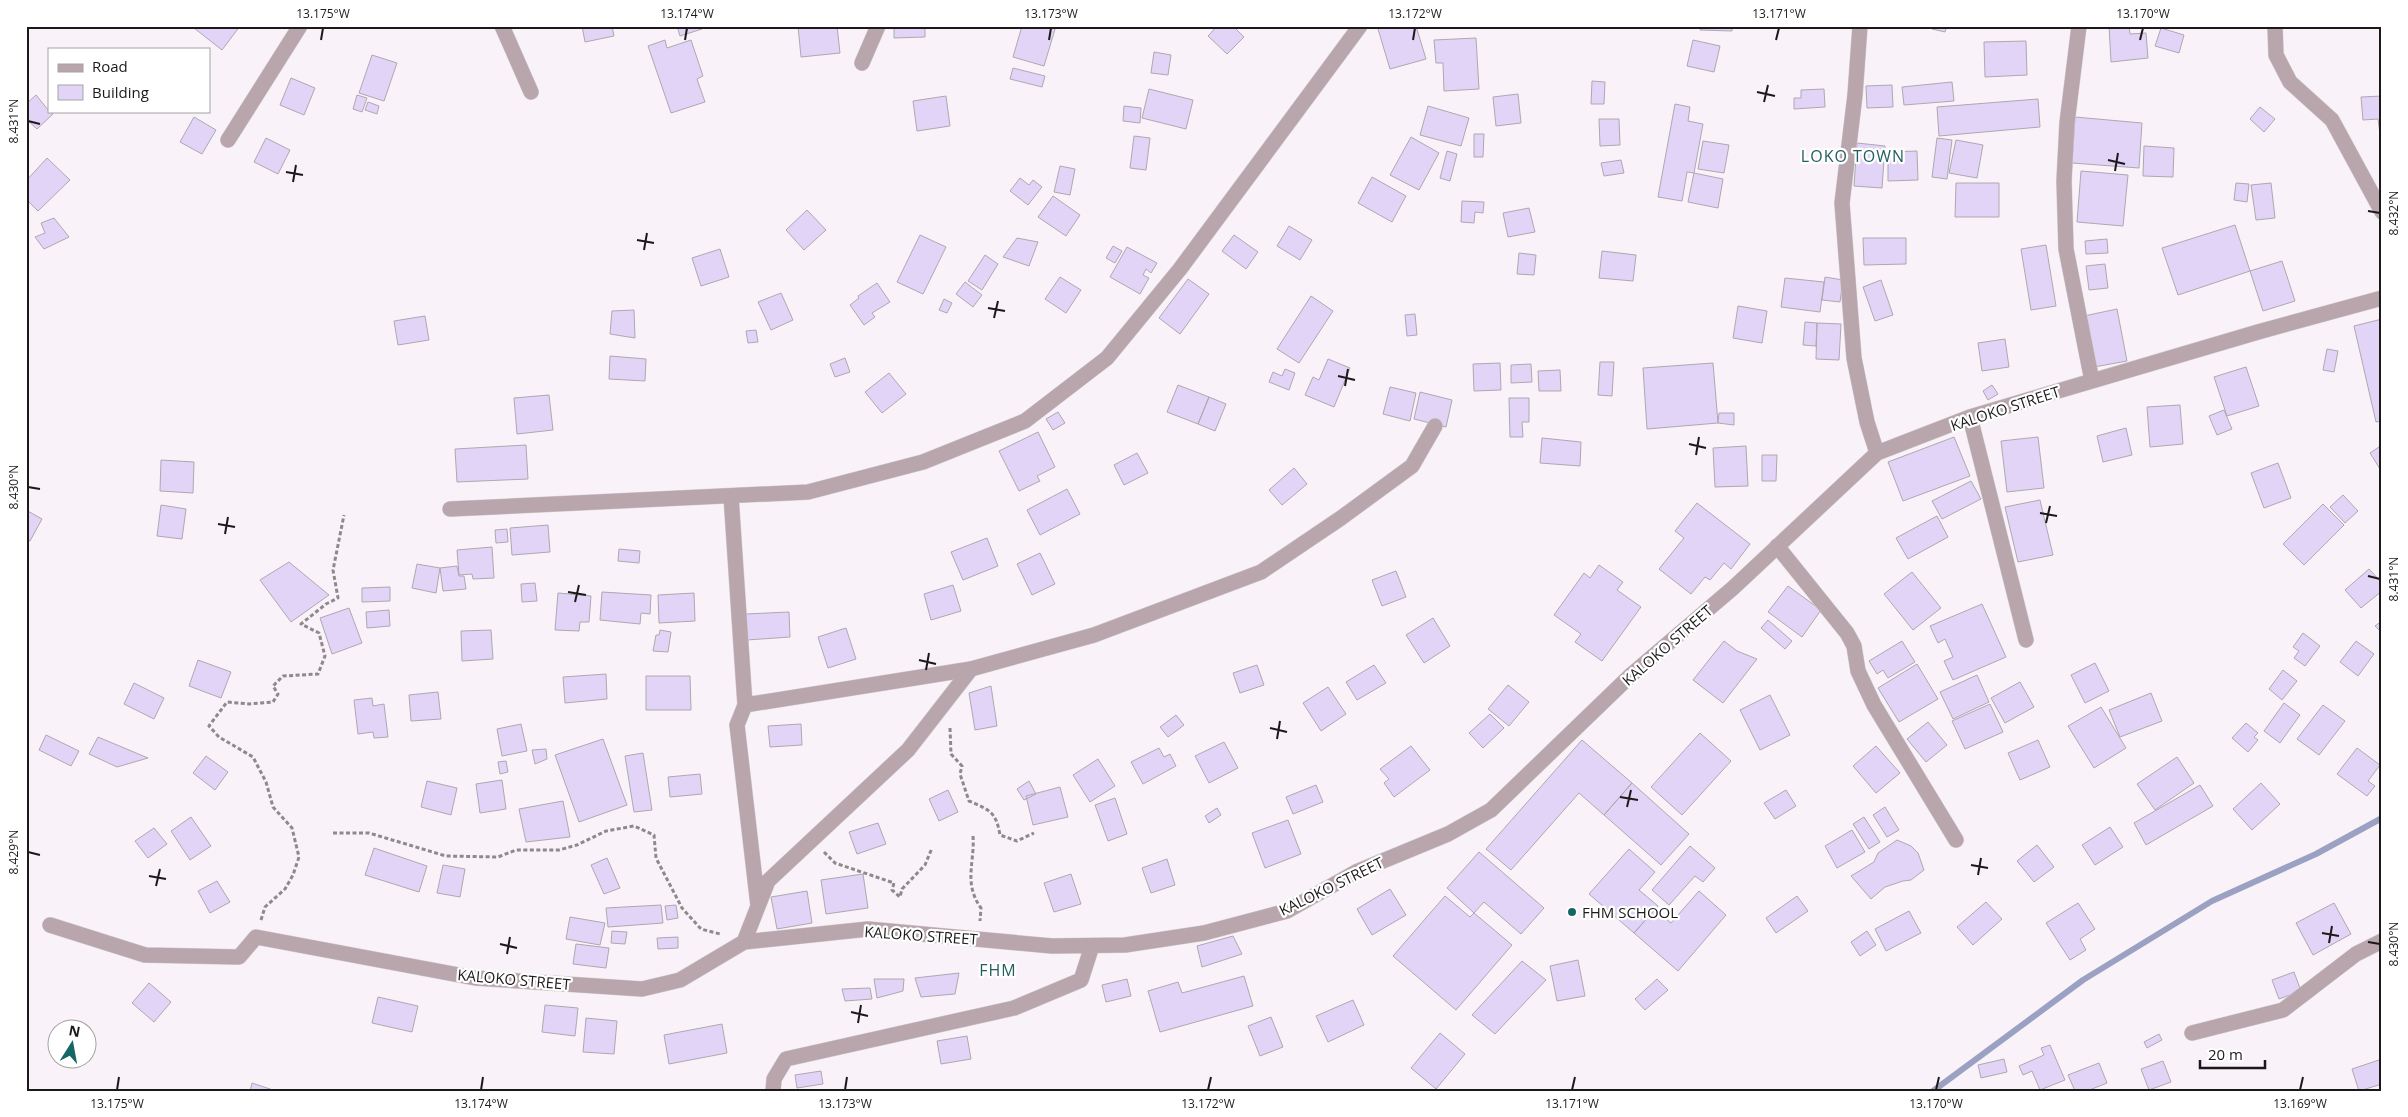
<svg xmlns="http://www.w3.org/2000/svg" width="2408" height="1117" viewBox="0 0 2408 1117" font-family="'Open Sans',sans-serif">
<style>
.lines{fill:none;stroke-linecap:round;stroke-linejoin:round}
.stream{stroke:#9ba1c2;stroke-width:6}
.building{fill:#e2d4f7;stroke:#aca9b1}
.minor-casing{stroke:#d6cfd5;stroke-width:16}
.path{stroke:#8e898d;stroke-width:3;stroke-dasharray:4 2.5;stroke-linecap:butt}
.minor{stroke:#b8a6ac;stroke-width:15}
.ticks{fill:none;stroke:#1c191b;stroke-width:2}
.poi-dot{fill:#176667;stroke:#fff;stroke-width:2}
.labels{text-anchor:middle;dominant-baseline:central;stroke-width:4.5;stroke-linejoin:round;paint-order:stroke}
.street-label{font-size:15px;fill:#1c191b;stroke:#fff}
.poi-label{font-size:15px;fill:#1c191b;stroke:#fff;text-anchor:start}
.neighbourhood-label{font-size:16px;letter-spacing:1px;fill:#245f5f;stroke:#fff}
.neatline{fill:none;stroke:#1c191b;stroke-width:2}
.ticks-label{font-size:12px;text-anchor:middle;fill:#1c191b}
</style>
<rect width="100%" height="100%" fill="#f9f2f8"/>
<g class="lines">
<path class="stream" d="M1933 1091 2083 980 2212 901 2316 854 2382 818"/>
</g>
<path class="building" d="M196 26H240L222 50 194 28Z
M582 26H612L614 36 585 42Z
M677 26H701L702 29 680 36Z
M798 26H837L840 53 801 57Z
M894 26H925V37L894 38Z
M1022 26H1056L1044 66 1013 57Z
M1217 26H1233L1244 37 1227 54 1208 36Z
M1387 26H1416L1426 59 1390 69 1378 29Z
M1701 26H1732V31L1700 30Z
M1933 26H1947L1945 32 1932 29Z
M2109 26H2129L2130 34 2146 33 2148 58 2111 62Z
M2161 28 2184 35 2179 53 2155 46Z
M1476 38 1479 89 1444 91 1443 63H1436L1434 40Z
M665 40 667 48 691 40 703 76 697 79 705 102 671 113 648 46Z
M1693 40 1720 46 1714 72 1687 66Z
M2026 41 2027 75 1985 77 1984 42Z
M1154 52 1171 55 1168 75 1151 73Z
M372 55 397 63 384 101 359 93Z
M1013 68 1045 76 1042 87 1010 79Z
M291 78 315 88 304 115 280 105Z
M1592 81 1605 82 1604 104H1591Z
M1952 82 1954 101 1904 105 1902 87Z
M1892 85 1893 107 1867 108 1866 86Z
M1149 89 1193 100 1186 129 1142 118Z
M1824 89 1825 107 1794 109V98H1801V90Z
M1518 94 1521 123 1496 126 1493 97Z
M36 95 49 111 53 114 37 129 26 119V104Z
M357 95 367 98 362 112 353 109Z
M946 96 950 126 917 131 913 101Z
M2382 96V134H2380L2378 119 2363 120 2361 97Z
M2038 99 2040 127 1939 136 1937 107Z
M368 102 379 106 377 114 365 110Z
M1675 104 1690 107 1688 121 1703 124 1694 173 1687 172 1682 201 1658 197Z
M1124 106 1141 108 1140 123 1123 121Z
M1428 106 1469 118 1461 146 1420 135Z
M2260 107 2275 119 2264 132 2250 119Z
M194 117 216 130 202 154 180 142Z
M2075 117 2142 123 2139 168 2072 163Z
M1599 119H1619L1620 145 1600 146Z
M1474 134H1484L1483 157H1474Z
M1134 136 1150 138 1146 170 1130 168Z
M1411 137 1439 153 1419 190 1390 175Z
M266 138 290 150 278 174 254 162Z
M1937 138 1952 140 1947 179 1932 177Z
M1956 140 1983 145 1977 178 1949 173Z
M1703 141 1729 145 1724 173 1698 169Z
M1857 143 1885 146 1882 188 1854 186Z
M2144 146 2174 148 2173 177 2143 176Z
M1447 151 1457 154 1450 181 1440 178Z
M1917 151 1918 180 1888 181V152Z
M47 158 70 180 38 211 26 199V181Z
M1621 160 1624 173 1604 176 1601 163Z
M1060 166 1075 169 1070 195 1054 192Z
M2081 171 2128 175 2123 226 2077 222Z
M1694 173 1723 179 1718 208 1688 202Z
M1372 177 1406 196 1392 222 1358 203Z
M1020 178 1029 185 1033 180 1042 187 1028 205 1010 191Z
M1956 183H1999V217H1955Z
M2236 183 2249 184 2247 202 2234 200Z
M2271 183 2275 218 2256 220 2251 185Z
M1053 196 1080 215 1066 236 1038 217Z
M1462 201 1484 202 1483 213 1475 212 1474 223 1461 222Z
M1529 208 1535 232 1508 237 1503 213Z
M807 210 826 230 804 250 786 230Z
M54 218 69 237 44 249 35 237 45 233 41 223Z
M2235 225 2250 271 2178 295 2162 248Z
M1289 226 1312 240 1300 260 1277 246Z
M920 235 946 247 923 294 897 282Z
M1234 235 1258 252 1246 269 1222 251Z
M1017 238 1038 242 1029 266 1003 257Z
M1863 238H1906V264L1864 265Z
M2107 239 2108 253 2086 254 2085 241Z
M2046 245 2056 306 2031 310 2021 249Z
M1113 246 1122 251 1115 263 1106 258Z
M1127 247 1157 263 1151 273 1146 269 1143 275 1149 278 1140 294 1110 277Z
M720 249 729 277 701 286 692 258Z
M1602 251 1636 255 1633 281 1599 278Z
M1519 253 1536 255 1534 275 1517 274Z
M985 255 998 264 982 290 968 281Z
M2282 261 2295 301 2263 311 2250 271Z
M2105 264 2108 288 2089 290 2086 266Z
M1060 277 1081 290 1066 313 1045 299Z
M1825 277 1843 280 1840 302 1822 300Z
M1785 278 1824 282 1820 312 1781 307Z
M1188 279 1209 294 1180 334 1159 318Z
M1881 280 1893 315 1875 321 1863 287Z
M965 282 982 295 973 307 956 294Z
M877 283 890 302 872 313 875 317 864 325 850 305 859 298 858 296Z
M781 293 793 320 771 330 758 302Z
M1311 296 1333 311 1299 363 1277 349Z
M944 299 952 303 947 313 939 310Z
M1738 306 1767 311 1762 343 1733 338Z
M2117 309 2127 361 2094 367 2084 316Z
M634 310 635 338 610 334 612 311Z
M1415 314 1417 335 1407 336 1405 315Z
M425 316 429 340 398 345 394 321Z
M2382 319V421L2376 422 2354 326Z
M1805 322 1817 323 1816 346 1803 345Z
M1817 323 1841 324 1839 360 1816 359Z
M756 330 758 342 748 343 746 331Z
M2005 339 2009 367 1982 371 1978 343Z
M2327 349 2338 351 2334 372 2323 370Z
M610 356 646 359 645 381 609 379Z
M845 358 850 372 835 377 830 364Z
M1328 359 1350 368 1334 407 1305 395 1313 377 1319 380Z
M1600 362H1614L1612 396 1598 395Z
M1500 363 1501 390 1474 391 1473 364Z
M1713 363 1718 423 1647 429 1643 368Z
M1531 364 1532 382 1511 383V365Z
M2246 367 2259 406 2227 416 2214 377Z
M1285 369 1295 373 1289 390 1269 382 1273 372 1282 376Z
M1560 370 1561 391H1539L1538 371Z
M889 373 906 394 882 413 865 392Z
M1178 385 1209 397 1198 424 1167 412Z
M1992 385 1998 394 1988 400 1983 391Z
M1390 387 1416 393 1410 421 1383 414Z
M1420 392 1452 400 1446 427 1414 419Z
M549 395 553 430 517 434 514 398Z
M1209 397 1226 404 1215 431 1198 424Z
M1509 398H1529V422H1522L1523 437H1510Z
M2180 405 2183 444 2150 447 2147 407Z
M2224 410 2232 429 2217 435 2209 416Z
M1058 412 1065 423 1053 430 1046 419Z
M1719 413H1734V425L1718 423Z
M2126 428 2132 455 2103 462 2097 436Z
M1038 432 1055 467 1037 476 1040 481 1019 491 999 451Z
M1954 437 1970 476 1903 501 1888 462Z
M2038 437 2044 488 2007 492 2001 441Z
M1542 438 1581 442 1580 466 1540 463Z
M526 445 528 479 457 482 455 449Z
M2382 445V468L2380 469 2370 453Z
M1746 446 1748 486 1715 487 1713 448Z
M1137 453 1148 473 1124 485 1114 465Z
M1762 455H1777L1776 481H1762Z
M161 460 194 462 193 493 160 491Z
M2278 463 2291 498 2264 508 2251 473Z
M1294 468 1307 484 1282 505 1269 490Z
M1971 481 1981 499 1942 519 1932 501Z
M1067 489 1080 514 1040 535 1027 510Z
M2343 495 2358 511 2345 523 2330 507Z
M2040 500 2053 555 2018 562 2005 507Z
M1697 503 1750 544 1731 569 1724 563 1710 580 1705 577 1691 594 1659 569 1684 538 1675 531Z
M2323 504 2344 525 2304 565 2283 544Z
M161 505 186 509 182 539 157 536Z
M26 510 42 519 30 541 26 540Z
M1937 516 1948 537 1908 559 1896 538Z
M548 525 550 552 512 555 510 528Z
M507 529 508 542 496 543 495 530Z
M987 538 998 566 963 580 951 552Z
M492 547 494 578 473 579 472 574 459 575 457 550Z
M619 549 640 551 639 563 618 561Z
M1040 553 1055 584 1032 595 1017 564Z
M289 562 329 595 291 622 260 580Z
M417 564 440 568 436 593 412 588Z
M1599 565 1623 582 1617 590 1641 607 1602 661 1575 642 1581 634 1554 615 1584 573 1590 578Z
M457 566 459 576H464L466 589 443 591 440 568Z
M2369 569 2382 583V591L2361 608 2345 590Z
M1396 571 1406 597 1382 606 1372 580Z
M1912 572 1941 608 1913 630 1884 594Z
M535 583 537 601 522 602 521 584Z
M953 585 961 611 931 620 924 594Z
M1788 586 1821 610 1802 637 1768 612Z
M390 587V601L362 602V588Z
M602 592 651 595 650 614 641 613 640 624 600 620Z
M558 593 591 596 589 622H580L579 631 555 630Z
M694 593 695 621 659 623 658 595Z
M1982 604 2006 657 1953 680 1944 661 1953 657 1945 639 1938 643 1930 626Z
M349 608 362 643 332 654 320 618Z
M389 610 390 626 367 628 366 612Z
M789 612 790 637 747 640 746 614Z
M1433 618 1450 646 1424 663 1406 635Z
M1768 620 1792 641 1785 649 1761 628Z
M2382 621V633L2375 626Z
M846 628 856 659 828 668 818 637Z
M491 630 493 659 462 661 461 631Z
M660 630 671 632 668 652 653 651 656 635H659Z
M2303 633 2320 646 2305 666 2294 658 2299 651 2293 647Z
M1724 641 1737 651 1757 659 1723 703 1693 680Z
M1902 641 1915 662 1888 678 1883 670 1877 674 1869 661Z
M2356 641 2374 654 2358 676 2340 662Z
M198 660 231 672 221 698 189 686Z
M2095 663 2109 691 2085 703 2071 675Z
M1917 664 1938 699 1899 722 1878 688Z
M1257 665 1264 685 1240 693 1233 673Z
M1374 665 1386 683 1357 700 1346 682Z
M2283 670 2297 681 2282 700 2269 689Z
M606 674 607 699 565 703 563 677Z
M1977 675 1989 702 1953 719 1940 692Z
M646 676H690L691 710H646Z
M2020 682 2034 707 2005 723 1991 698Z
M134 683 164 698 154 719 124 704Z
M1508 685 1529 702 1509 726 1488 709Z
M991 686 997 726 975 730 969 693Z
M1328 687 1346 714 1321 731 1303 703Z
M438 692 441 719 411 721 409 695Z
M2151 693 2162 721 2120 737 2109 710Z
M1770 695 1790 735 1760 750 1740 710Z
M372 698 373 706 384 704 388 737 374 738 373 732 358 734 354 700Z
M2284 703 2300 715 2280 743 2264 731Z
M1990 704 2003 732 1965 749 1952 721Z
M2323 705 2345 721 2319 755 2297 739Z
M2101 707 2126 748 2094 768 2068 726Z
M1490 714 1504 728 1483 748 1469 733Z
M1176 715 1184 725 1168 737 1160 727Z
M1928 722 1947 745 1926 762 1907 739Z
M2246 723 2258 733 2254 737 2258 740 2248 752 2232 738Z
M521 724 527 751 502 756 497 729Z
M801 724 802 745 770 747 768 726Z
M1700 733 1731 761 1682 815 1651 787Z
M46 735 79 751 71 766 39 750Z
M98 737 148 758 117 767 89 754Z
M603 739 627 805 579 822 555 755Z
M1582 740 1632 783 1604 815 1579 793 1511 870 1486 849Z
M2038 740 2050 767 2020 780 2008 753Z
M1224 742 1238 768 1209 783 1195 756Z
M1411 746 1430 770 1394 797 1384 783 1389 779 1380 769Z
M1876 746 1900 773 1876 793 1853 766Z
M1159 748 1164 757 1170 754 1176 766 1143 784 1131 762Z
M2357 748 2380 765 2368 781 2375 786 2367 796 2337 774Z
M546 749 547 759 535 764 532 750Z
M643 753 652 810 634 812 625 756Z
M206 756 228 772 215 790 193 773Z
M2177 757 2194 783 2155 810 2137 784Z
M1098 759 1115 786 1090 802 1073 775Z
M506 761 508 772 500 774 498 762Z
M700 774 702 794 670 797 668 777Z
M502 780 506 809 480 813 476 784Z
M427 781 457 788 451 815 421 807Z
M1029 781 1036 794 1024 800 1017 789Z
M1632 783 1689 834 1661 865 1604 815Z
M2261 783 2280 804 2252 830 2233 809Z
M1316 785 1323 802 1293 814 1286 797Z
M2200 785 2213 806 2146 845 2134 823Z
M1060 787 1068 817 1033 825 1026 796Z
M948 790 958 812 939 821 929 799Z
M1786 790 1796 806 1775 819 1764 803Z
M1115 798 1127 834 1108 841 1095 805Z
M563 801 570 837 526 842 519 809Z
M1885 807 1899 830 1887 837 1873 815Z
M1217 808 1221 815 1209 823 1205 816Z
M191 817 211 846 190 860 171 831Z
M1864 817 1880 842 1869 849 1853 824Z
M1288 820 1301 854 1265 868 1252 833Z
M878 823 886 844 857 854 849 832Z
M2110 827 2123 847 2095 865 2082 845Z
M154 828 167 844 148 858 135 841Z
M1852 830 1865 852 1837 868 1825 846Z
M1897 840 1911 846 1918 853 1924 870 1911 880 1903 881 1885 887 1871 899 1851 876 1874 862 1878 853Z
M2037 845 2054 867 2034 882 2017 861Z
M1690 846 1715 868 1703 882 1695 876 1669 905 1652 890Z
M374 848 427 866 419 892 365 875Z
M1629 849 1655 872 1639 890 1658 906 1634 933 1589 894Z
M1479 852 1544 908 1521 934 1484 902 1474 913 1447 888Z
M607 858 620 888 604 894 591 865Z
M1167 859 1175 885 1151 893 1142 868Z
M443 865 465 869 460 897 437 893Z
M863 874 868 908 826 914 821 880Z
M1071 874 1081 904 1054 912 1044 883Z
M217 881 230 902 210 913 198 891Z
M1390 889 1406 915 1372 935 1357 909Z
M807 891 812 923 777 929 771 897Z
M1699 891 1726 915 1678 971 1634 933 1655 909 1671 923Z
M1445 896 1470 917 1474 913 1512 945 1456 1010 1393 956Z
M1797 896 1808 911 1776 933 1766 918Z
M1986 902 2002 919 1973 945 1957 927Z
M2078 903 2095 929 2080 939 2086 950 2070 960 2046 923Z
M2334 903 2351 934 2313 955 2296 923Z
M661 905 663 923 608 927 606 908Z
M676 905 678 918 667 920 665 906Z
M1909 911 1921 933 1886 951 1875 929Z
M570 917 605 923 600 945 566 939Z
M612 931 627 932 625 944 611 943Z
M1867 931 1876 945 1860 956 1851 942Z
M1233 936 1242 954 1202 967 1197 946Z
M678 937V948L658 949 657 938Z
M576 944 609 948 606 968 573 964Z
M1578 960 1585 996 1557 1001 1550 966Z
M1522 961 1546 980 1495 1034 1472 1015Z
M2294 972 2301 991 2279 999 2272 980Z
M959 973 955 994 921 997 915 978Z
M1244 976 1253 1006 1160 1032 1148 991 1178 982 1182 993Z
M874 979H904L903 991 877 998Z
M1127 979 1131 996 1106 1002 1102 985Z
M1657 979 1668 990 1645 1010 1635 999Z
M149 983 171 1002 154 1022 132 1003Z
M870 988 872 999 845 1001 842 989Z
M378 997 418 1006 412 1032 372 1023Z
M1353 1000 1364 1025 1328 1042 1316 1016Z
M545 1005 578 1008 575 1036 542 1032Z
M1271 1017 1283 1047 1260 1056 1248 1026Z
M586 1018 617 1021 614 1054 583 1052Z
M722 1024 727 1053 669 1064 664 1035Z
M1440 1033 1465 1054 1436 1089 1411 1068Z
M2159 1034 2162 1040 2147 1048 2144 1042Z
M967 1036 971 1059 941 1064 937 1041Z
M2050 1045 2065 1080 2040 1090 2032 1071 2023 1075 2019 1066 2044 1055 2041 1048Z
M2004 1059 2007 1072 1981 1078 1978 1065Z
M2382 1059V1084L2359 1091 2352 1069Z
M2163 1061 2171 1082 2149 1090 2141 1069Z
M2099 1063 2107 1083 2087 1091H2075L2068 1075Z
M821 1071 823 1084 797 1088 795 1075Z
M252 1083 276 1091H250Z"/>
<g class="lines">
<g class="minor-casing">
<path id="minor" d="M502 26 531 92
M1860 26 1855 95 1842 203 1854 358 1867 422 1877 453
M2079 26 2067 123 2064 181 2066 249 2092 381
M2275 26 2276 55 2290 82 2332 120 2382 212
M862 63 878 26
M228 140 300 26
M1970 417 2026 640
M731 496 745 705 737 725 758 906
M450 509 808 492 923 462 1025 421 1107 358 1180 269 1360 26
M1777 546 1847 633 1854 646 1858 671 1874 705 1956 840
M745 705 971 669 1094 635 1261 572 1341 518 1412 466 1435 426
M50 925 145 955 239 957 256 937 475 978 642 989 680 980 744 942 868 929 1052 946 1125 945 1204 933 1287 911 1356 872 1448 834 1491 810 1631 675 1733 588 1877 453 1970 417 2258 332 2382 298
M744 942 768 881 908 750 971 669
M2192 1033 2283 1010 2356 954 2382 941
M773 1091 774 1079 786 1059 1014 1008 1081 980 1092 946"/>
</g>
<path class="path" d="M950 728 951 754 962 766 960 774 969 801C990 810 996 812 1000 835L1017 841 1034 833
M333 833H369L446 856 498 857 516 850H559L577 845 606 831 634 826 654 835 656 858 682 908 701 929 720 934
M973 836C975 862 963 883 981 908L980 921
M824 852 835 863 894 883 892 890 900 897 902 889 925 865 932 848
M261 920 265 907 285 889 293 875 299 857 292 828 273 807 266 782 253 757 219 737 209 726 227 702 249 704 273 702 278 694 273 686 283 676 318 674 325 656 319 633 301 624 326 604 338 598 333 570 344 515"/>
<use href="#minor" class="minor"/>
</g>
<path class="ticks" d="M321 40 323 28M685 40 687 28M1049 40 1051 28M1413 40 1415 28M1776 40 1779 28M2140 40 2143 28M1757 92 1775 96M1764 102 1768 85M28 121 40 124M2108 160 2125 164M2115 171 2118 153M286 172 303 175M293 182 296 165M2368 211 2380 213M637 240 654 243M644 250 647 233M988 308 1005 311M994 318 998 301M1338 376 1355 380M1345 386 1348 369M1689 444 1706 448M1696 455 1699 437M28 487 40 489M2040 513 2057 516M2046 523 2050 506M218 524 235 527M225 534 228 517M2368 576 2380 579M568 592 586 595M575 602 579 585M919 660 936 664M926 670 929 653M1270 728 1287 732M1277 739 1280 721M1620 797 1638 800M1627 807 1631 790M28 852 40 855M1971 865 1988 868M1978 875 1981 858M149 876 166 879M156 886 160 869M2322 933 2339 936M2368 942 2380 944M2329 943 2332 926M500 944 517 948M507 954 510 937M851 1012 868 1016M858 1023 861 1005M117 1090 119 1077M481 1090 483 1077M845 1090 847 1077M1208 1090 1211 1077M1572 1090 1575 1077M1936 1090 1939 1077M2300 1090 2303 1077"/>
<circle class="poi-dot" cx="1572" cy="912" r="5"/>
<g class="labels">
<g class="street-label">
<text transform="translate(2005 408) rotate(-18)">KALOKO STREET</text>
<text transform="translate(1667 645) rotate(-41)">KALOKO STREET</text>
<text transform="translate(1331 886) rotate(-26)">KALOKO STREET</text>
<text transform="translate(921 935) rotate(4)">KALOKO STREET</text>
<text transform="translate(514 979) rotate(5)">KALOKO STREET</text>
</g>
<g class="poi-label">
<text x="1582" y="912">FHM SCHOOL</text>
</g>
<g class="neighbourhood-label">
<text x="1853" y="156">LOKO TOWN</text>
<text x="998" y="970">FHM</text>
</g>
</g>
<rect width="2408" height="1117" fill="none" stroke="#ffffff" stroke-width="55"/>
<rect x="48" y="48" width="162" height="65" fill="#ffffff" stroke="#a4a3a4"/>
<rect x="58" y="64" width="25" height="8" fill="#b8a6ac" stroke="#a4a3a4"/>
<text x="92" y="72" font-size="15" fill="#1c191b">Road</text>
<rect x="58" y="85" width="25" height="15" fill="#e2d4f7" stroke="#a4a3a4"/>
<text x="92" y="98" font-size="15" fill="#1c191b">Building</text>
<g transform="translate(72 1044) rotate(11)"><circle r="24" fill="#ffffff" stroke="#a4a3a4"/>
<path d="M0-4L9 19L0 12L-9 19Z" fill="#176667"/>
<text y="-8" font-size="14" font-weight="bold" text-anchor="middle" fill="#1c191b">N</text>
</g>
<path d="M2200 1060v8h65v-8" fill="none" stroke="#1c191b" stroke-width="2.5"/>
<text x="2208" y="1060" font-size="15" fill="#1c191b" stroke="#ffffff" stroke-width="4" paint-order="stroke">20 m</text>
<rect x="28" y="28" width="2352" height="1062" class="neatline"/>
<g class="ticks-label">
<text x="323" y="18">13.175°W</text>
<text x="687" y="18">13.174°W</text>
<text x="1051" y="18">13.173°W</text>
<text x="1415" y="18">13.172°W</text>
<text x="1779" y="18">13.171°W</text>
<text x="2143" y="18">13.170°W</text>
<text transform="translate(14 121) rotate(-90)" y="4">8.431°N</text>
<text transform="translate(2394 213) rotate(-90)" y="4">8.432°N</text>
<text transform="translate(14 487) rotate(-90)" y="4">8.430°N</text>
<text transform="translate(2394 579) rotate(-90)" y="4">8.431°N</text>
<text transform="translate(14 852) rotate(-90)" y="4">8.429°N</text>
<text transform="translate(2394 944) rotate(-90)" y="4">8.430°N</text>
<text x="117" y="1108">13.175°W</text>
<text x="481" y="1108">13.174°W</text>
<text x="845" y="1108">13.173°W</text>
<text x="1208" y="1108">13.172°W</text>
<text x="1572" y="1108">13.171°W</text>
<text x="1936" y="1108">13.170°W</text>
<text x="2300" y="1108">13.169°W</text>
</g>
</svg>
